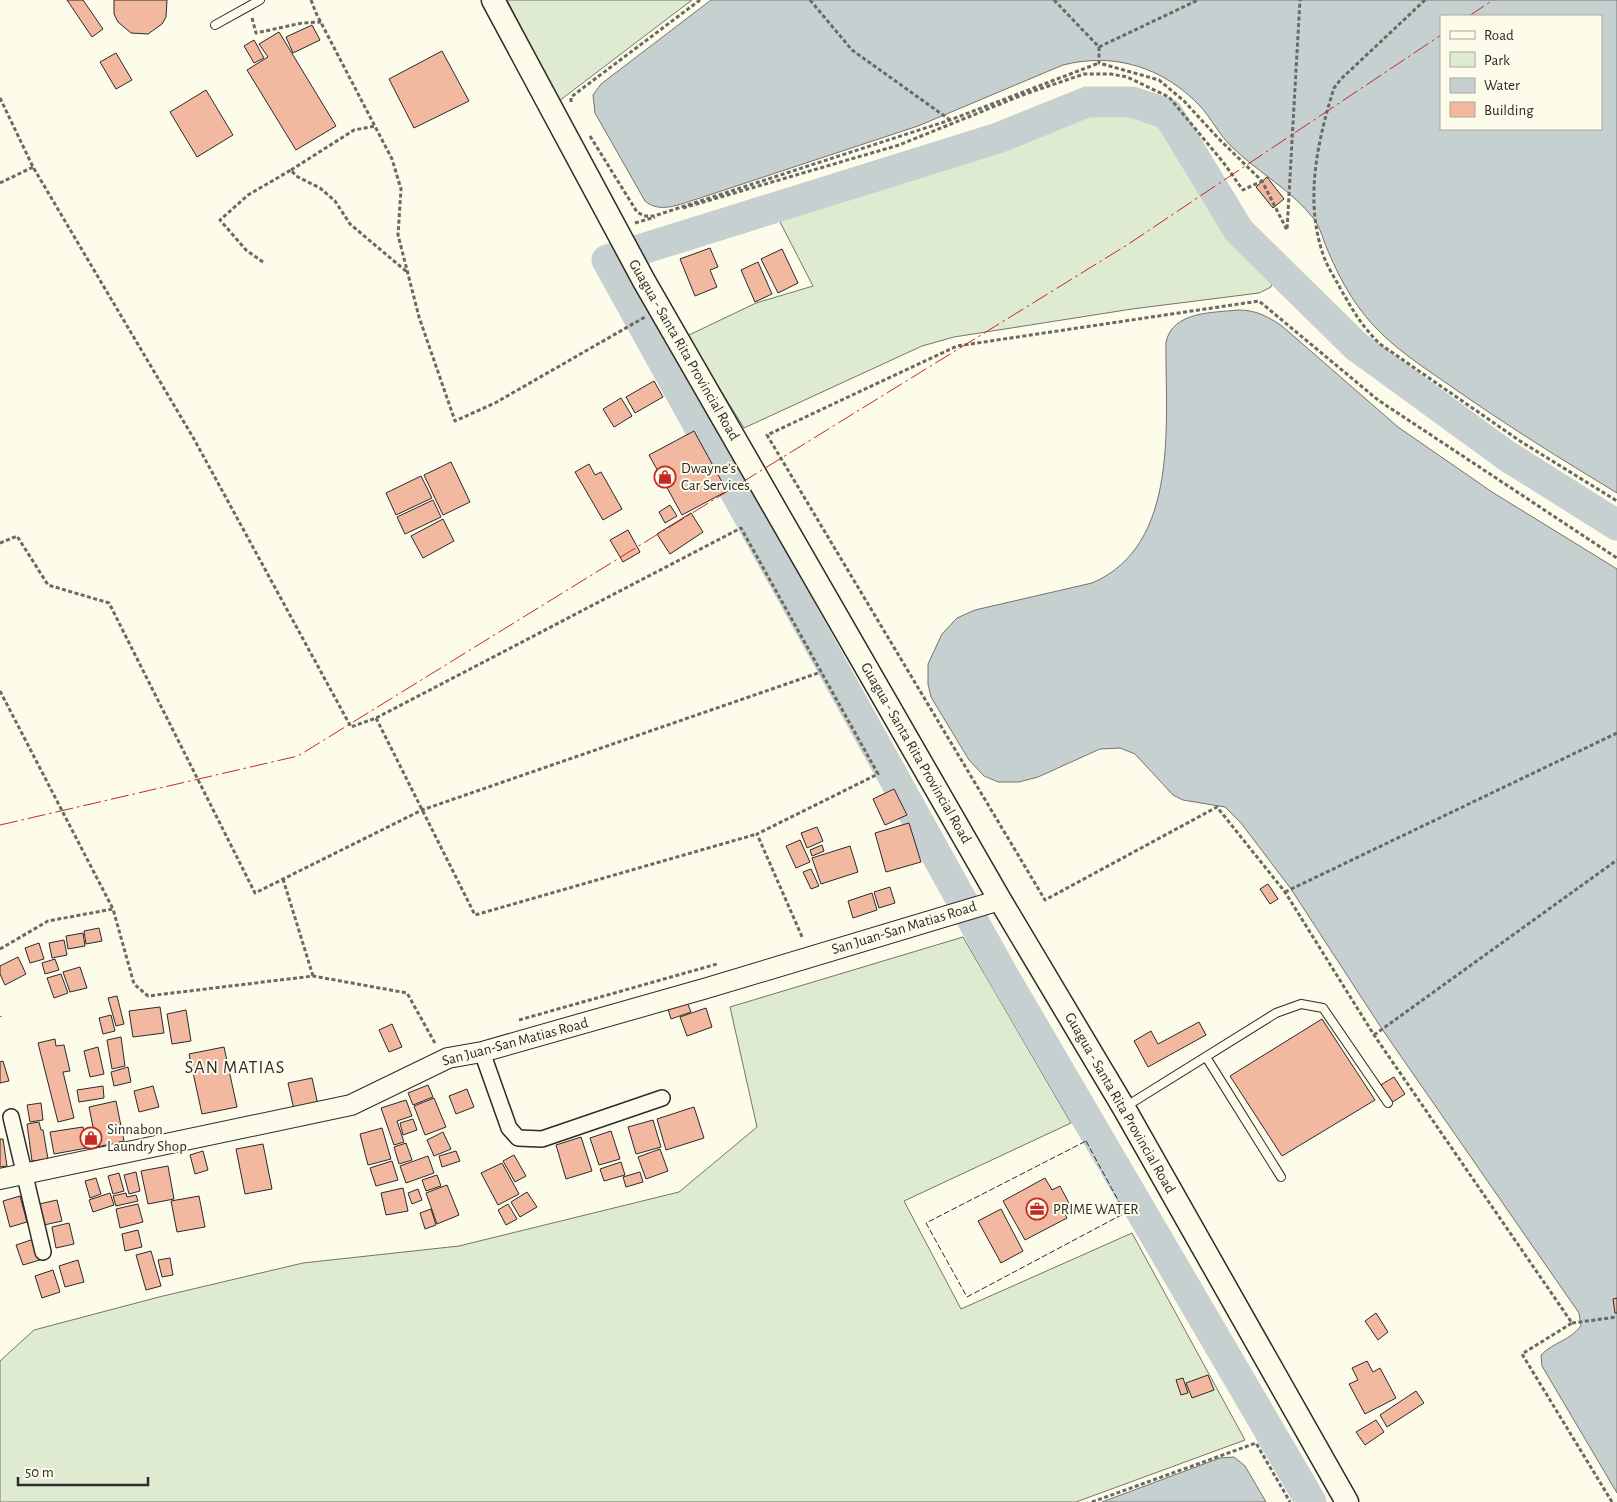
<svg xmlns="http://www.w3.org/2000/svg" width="1617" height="1502" viewBox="0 0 1617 1502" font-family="'Alegreya Sans',sans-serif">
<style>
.green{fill:#deebd1;stroke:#74746e}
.water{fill:#c7d0d0;stroke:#74746e;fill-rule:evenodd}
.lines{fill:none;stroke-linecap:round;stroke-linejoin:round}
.river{stroke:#c7d0d0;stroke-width:31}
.building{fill:#f2b8a0;stroke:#2b2b2b}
.service-casing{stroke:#2b2b2b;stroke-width:10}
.minor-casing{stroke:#2b2b2b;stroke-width:18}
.tertiary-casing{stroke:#2b2b2b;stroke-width:22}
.secondary-casing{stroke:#2b2b2b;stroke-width:25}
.path{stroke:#6a6964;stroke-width:3;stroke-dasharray:4 2.5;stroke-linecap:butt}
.service{stroke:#fdfbea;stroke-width:8}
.minor{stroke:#fdfbea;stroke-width:15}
.tertiary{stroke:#fdfbea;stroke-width:20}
.secondary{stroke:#fdfbea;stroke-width:22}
.fence{stroke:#2b2b2b;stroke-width:1;stroke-dasharray:6 2.5;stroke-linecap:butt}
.power{stroke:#c62828;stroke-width:1;stroke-dasharray:18 4 2.5 4;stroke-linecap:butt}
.labels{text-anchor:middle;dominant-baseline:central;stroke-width:4;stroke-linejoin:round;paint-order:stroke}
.street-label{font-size:15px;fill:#2b2b2b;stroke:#fdfbea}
.poi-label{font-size:15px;fill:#2b2b2b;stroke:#fdfbea;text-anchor:start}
.quarter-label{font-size:18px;letter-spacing:1px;fill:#2b2b2b;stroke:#fdfbea}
</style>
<rect width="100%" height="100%" fill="#fdfbea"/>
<path class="green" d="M507 0H692L559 101Z
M1084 109H1130L1165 120 1238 239 1273 277 1271 287 1259 293 1132 309 954 337 922 346 744 428 687 336 756 303 813 286 778 218 967 154Z
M963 937 1071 1123 904 1201 961 1309 1132 1233 1245 1440 1076 1502H0V1361L34 1330 159 1297 303 1263 459 1246 679 1192 757 1127 730 1007Z"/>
<path class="water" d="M711 0H1617V493C1561 459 1506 425 1452 387 1429 371 1404 355 1383 335 1358 312 1341 282 1328 251 1323 240 1321 229 1314 219 1294 192 1256 171 1232 147 1219 135 1212 119 1200 106 1163 67 1114 52 1063 65L918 126 697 199C680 204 660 214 645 201L595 113 593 95 601 84ZM1601 16V129H1441V16Z
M1238 310C1256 310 1267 316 1282 326L1398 427 1492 492 1617 569V1493L1542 1366 1541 1355C1555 1341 1568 1342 1581 1326L1579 1313 1382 1029 1291 889 1241 823 1225 807 1183 800 1173 795 1135 754 1120 748 1100 749 1038 777 1019 782H998L984 776 969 760 931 697 928 684V664L942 634 957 618 975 610 1092 583C1181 545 1165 421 1166 342 1173 311 1212 313 1238 310Z
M1234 1457 1245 1466 1266 1502H1102L1220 1458Z"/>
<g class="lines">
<path class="river" d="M1311 1502 1003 975 607 260 998 138 1087 102H1132L1168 114 1239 231 1356 346 1507 456 1617 525"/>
</g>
<path class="building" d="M67 0H83L103 29 92 37Z
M114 0H167L166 17 162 24 148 34 131 33 118 22 114 14Z
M312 25 320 40 293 53 286 37Z
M279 32 336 126 296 150 247 70 268 57 259 44Z
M254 40 264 58 254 63 244 46Z
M442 51 469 101 414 128 389 79Z
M116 53 132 80 116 89 100 62Z
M206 90 233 135 197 157 170 112Z
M1267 177 1284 199 1273 208 1256 187Z
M710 248 718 267 710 270 717 287 695 296 680 259Z
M782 249 798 283 778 293 761 259Z
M758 262 772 294 755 302 741 270Z
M654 381 663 397 635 413 626 397Z
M621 398 632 416 614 427 603 409Z
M694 431 727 491 682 515 649 455Z
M451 462 470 502 443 515 424 475Z
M589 464 595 475 601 472 622 509 603 520 575 472Z
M421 476 432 498 396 515 386 493Z
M433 500 441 517 405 534 397 517Z
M670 505 677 516 665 523 659 512Z
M691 513 703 532 670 554 657 534Z
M443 519 454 541 423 558 411 536Z
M628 530 640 552 623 562 610 540Z
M894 789 907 815 885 825 873 799Z
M909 823 921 862 886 872 875 833Z
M817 827 823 841 807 848 801 833Z
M800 840 810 862 796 868 786 846Z
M822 845 824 851 812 856 810 850Z
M850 846 858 872 821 884 812 858Z
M811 869 819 886 811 889 803 872Z
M1268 884 1278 899 1270 904 1260 889Z
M890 887 895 903 879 908 874 892Z
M872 893 877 910 853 918 848 901Z
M99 928 102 941 86 944 84 931Z
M83 933 85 946 68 949 66 936Z
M64 940 67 955 52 958 49 943Z
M39 943 44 959 30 963 25 948Z
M18 957 26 974 5 985 0 974V966Z
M55 959 59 970 45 974 42 963Z
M80 967 87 988 70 992 63 972Z
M61 974 68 993 54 998 47 978Z
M117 996 124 1024 116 1026 108 998Z
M687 1002 691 1012 671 1019 668 1009Z
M160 1007 164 1033 133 1037 129 1011Z
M706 1008 712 1027 687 1036 680 1017Z
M186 1010 191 1041 172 1044 167 1014Z
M111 1015 115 1031 103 1034 99 1018Z
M1322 1019 1375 1100 1282 1156 1230 1076Z
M1199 1022 1206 1035 1148 1067 1134 1041 1151 1031 1158 1044Z
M392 1024 402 1047 389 1052 379 1030Z
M121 1037 125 1066 112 1069 107 1040Z
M55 1039 56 1046 64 1045 70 1071 63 1072 74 1118 58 1122 38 1043Z
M98 1047 104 1074 90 1077 84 1051Z
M224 1047 237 1107 202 1114 189 1054Z
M3 1061 9 1081 0 1083V1062Z
M128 1067 131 1082 114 1086 111 1072Z
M1394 1077 1405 1094 1391 1103 1379 1086Z
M312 1078 318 1105 294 1110 288 1083Z
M428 1085 433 1097 413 1105 408 1093Z
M103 1086 104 1098 79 1102 77 1090Z
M153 1086 159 1107 139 1112 134 1091Z
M467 1089 474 1107 456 1114 449 1096Z
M434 1098 446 1127 425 1135 414 1106Z
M406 1100 412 1116 397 1121 404 1142 394 1145 381 1108Z
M116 1101 124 1141 97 1147 89 1107Z
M41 1103 43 1120 30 1122 27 1105Z
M694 1107 704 1138 666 1150 657 1119Z
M413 1119 417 1130 403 1135 400 1123Z
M653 1120 661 1147 636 1154 628 1127Z
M39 1122 41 1130H43L48 1159 32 1161 27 1124Z
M83 1127 87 1148 54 1154 50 1132Z
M382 1128 391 1159 368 1165 360 1134Z
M611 1131 620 1159 599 1165 590 1138Z
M443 1132 451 1149 434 1156 427 1140Z
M581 1137 592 1171 566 1179 556 1145Z
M0 1139H3L7 1166 0 1167Z
M406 1143 412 1160 399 1164 394 1147Z
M263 1144 272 1189 245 1194 236 1149Z
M660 1149 668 1171 646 1179 638 1157Z
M203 1151 208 1170 195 1174 190 1155Z
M456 1151 460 1161 442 1167 439 1156Z
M514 1155 526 1176 515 1182 503 1161Z
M428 1156 434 1173 406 1183 400 1166Z
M392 1161 398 1180 376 1186 370 1168Z
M621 1162 625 1175 604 1181 600 1169Z
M502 1163 519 1194 498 1205 481 1173Z
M168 1166 174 1199 148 1204 141 1171Z
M136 1172 140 1191 129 1194 124 1175Z
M640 1172 643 1182 626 1187 623 1177Z
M119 1173 124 1191 113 1194 108 1176Z
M437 1175 441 1186 426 1191 422 1180Z
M96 1178 101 1194 90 1198 85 1181Z
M1045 1178 1052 1190 1060 1186 1071 1207 1063 1211 1067 1218 1025 1240 1003 1201Z
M447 1185 459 1215 437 1224 426 1193Z
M403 1188 408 1211 386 1215 381 1193Z
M418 1189 422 1200 412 1204 408 1193Z
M527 1192 537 1207 520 1217 511 1202Z
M110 1193 114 1205 93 1212 89 1200Z
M126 1193 127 1197 136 1195 138 1201 116 1206 113 1196Z
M20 1196 27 1222 10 1227 3 1201Z
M199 1196 205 1227 177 1232 171 1201Z
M57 1200 62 1221 44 1225 39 1204Z
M138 1204 143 1222 120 1228 116 1209Z
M508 1204 517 1219 506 1225 498 1210Z
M431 1209 436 1225 425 1229 420 1213Z
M1001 1209 1023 1251 1001 1263 978 1221Z
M69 1223 74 1244 56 1248 52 1227Z
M138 1230 142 1247 125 1251 122 1234Z
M34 1239 40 1260 23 1265 16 1245Z
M151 1251 161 1286 146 1290 136 1255Z
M170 1258 173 1275 162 1277 158 1260Z
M78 1260 84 1282 65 1287 59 1266Z
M53 1270 60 1292 42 1298 35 1276Z
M1617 1298V1313H1615L1613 1299Z
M1376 1313 1388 1332 1378 1340 1365 1321Z
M1367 1361 1373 1372 1380 1368 1396 1398 1365 1414 1349 1384 1358 1380 1352 1368Z
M1208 1375 1214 1390 1192 1398 1186 1383Z
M1183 1378 1188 1393 1181 1395 1176 1380Z
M1416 1391 1424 1403 1387 1427 1380 1415Z
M1376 1420 1384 1432 1365 1445 1356 1432Z"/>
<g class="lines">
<g class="service-casing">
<path id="service" d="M215 25 260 0
M1206 1057 1281 1177
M1125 1107 1276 1013 1301 1004 1323 1008 1388 1103"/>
</g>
<g class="minor-casing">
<path id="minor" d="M482 1052 509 1128 518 1138 542 1139 662 1098
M11 1117 43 1252"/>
</g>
<g class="tertiary-casing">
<path id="tertiary" d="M0 1179 351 1105 448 1058 482 1052 707 988 1000 900"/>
</g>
<g class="secondary-casing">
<path id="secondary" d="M493 0 644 281 1000 900 1124 1108 1347 1502"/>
</g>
<path class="path" d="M311 0 316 13 392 159 401 189 398 235 419 317 455 421 495 403 645 317
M810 0 852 50 950 120
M1054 0 1099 47V63L1159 80 1184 101 1218 138 1262 181 1287 230 1300 0
M1425 0 1341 79 1334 88C1317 142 1304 202 1324 257 1328 268 1335 278 1340 288 1354 312 1360 324 1380 344L1520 441 1617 501
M252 18 256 33 302 23 321 22
M1099 47 1198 0
M0 98 33 167 194 439 351 727 376 718 741 528 878 774 757 834 803 939
M571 102V97L700 0
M590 136 637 212 644 216H654L950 120 1099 63
M291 170 354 130 375 126
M0 183 33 167
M683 208 899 145 1025 94 1084 74H1111L1127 77 1169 97 1223 162 1243 190 1262 181
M635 223 655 217
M263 262 246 250 220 220 248 195 291 170 296 176 320 188 335 201 350 224 407 272
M0 543 17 536 48 585 109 603 255 893 422 810 821 672
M0 691 113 909
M376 718 475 915 757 834
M283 879 313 976
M1285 892 1617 733
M0 949 48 921 113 909 134 984 148 996 313 976 407 993 436 1045
M0 1016V1017
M519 1020 717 964
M1374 1035 1617 860
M1572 1323 1617 1317
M1092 1502 1256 1443 1290 1502
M1612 1502 1522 1354 1572 1323 1374 1035 1285 892 1217 807 1045 900 767 435 957 346 1259 301 1378 400 1617 558"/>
<use href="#service" class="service"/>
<use href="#minor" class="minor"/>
<use href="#tertiary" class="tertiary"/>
<use href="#secondary" class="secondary"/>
<path class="fence" d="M1086 1141 1125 1213 967 1297 926 1223Z"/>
<path class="power" d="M1469 16 1493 0
M0 825 298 756 1127 245 1441 35"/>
</g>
<defs>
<g id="shop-ring" transform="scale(1.125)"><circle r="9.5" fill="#fdfbea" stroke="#c62828" stroke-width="1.5"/><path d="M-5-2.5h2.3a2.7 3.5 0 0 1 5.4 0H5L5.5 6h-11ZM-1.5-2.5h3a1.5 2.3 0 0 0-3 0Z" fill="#c62828"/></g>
<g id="office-ring" transform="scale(1.125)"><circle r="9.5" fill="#fdfbea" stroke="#c62828" stroke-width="1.5"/><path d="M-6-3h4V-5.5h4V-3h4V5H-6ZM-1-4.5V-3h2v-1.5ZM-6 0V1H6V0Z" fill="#c62828"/></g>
</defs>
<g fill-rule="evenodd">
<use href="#shop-ring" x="665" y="477"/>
<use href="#shop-ring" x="91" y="1138"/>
<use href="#office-ring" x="1037" y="1209"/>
</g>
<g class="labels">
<g class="street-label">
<text transform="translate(684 350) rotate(60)">Guagua - Santa Rita Provincial Road</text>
<text transform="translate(916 753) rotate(60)">Guagua - Santa Rita Provincial Road</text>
<text transform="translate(904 928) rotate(-17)">San Juan-San Matias Road</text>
<text transform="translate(515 1042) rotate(-15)">San Juan-San Matias Road</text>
<text transform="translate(1120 1103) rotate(60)">Guagua - Santa Rita Provincial Road</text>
</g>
<g class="poi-label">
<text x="681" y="468">Dwayne's<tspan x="681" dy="17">Car Services</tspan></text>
<text x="107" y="1129">Sinnabon<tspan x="107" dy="17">Laundry Shop</tspan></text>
<text x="1053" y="1209">PRIME WATER</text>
</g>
<g class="quarter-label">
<text x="235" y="1068">SAN MATIAS</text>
</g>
</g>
<rect x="1440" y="15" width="162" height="115" fill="#fdfbea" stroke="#a9a89e"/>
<rect x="1450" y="31" width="25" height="8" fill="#fdfbea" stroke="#a9a89e"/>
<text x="1484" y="40" font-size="15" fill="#2b2b2b">Road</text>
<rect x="1450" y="52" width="25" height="15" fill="#deebd1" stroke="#a9a89e"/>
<text x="1484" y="65" font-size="15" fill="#2b2b2b">Park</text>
<rect x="1450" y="78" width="25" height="15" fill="#c7d0d0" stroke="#a9a89e"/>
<text x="1484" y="90" font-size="15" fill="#2b2b2b">Water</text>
<rect x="1450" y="102" width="25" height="15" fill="#f2b8a0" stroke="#a9a89e"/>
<text x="1484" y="115" font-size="15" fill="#2b2b2b">Building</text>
<path d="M18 1477v8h130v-8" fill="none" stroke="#2b2b2b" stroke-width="2.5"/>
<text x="25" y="1477" font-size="15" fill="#2b2b2b" stroke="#fdfbea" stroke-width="4" paint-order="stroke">50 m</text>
</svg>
